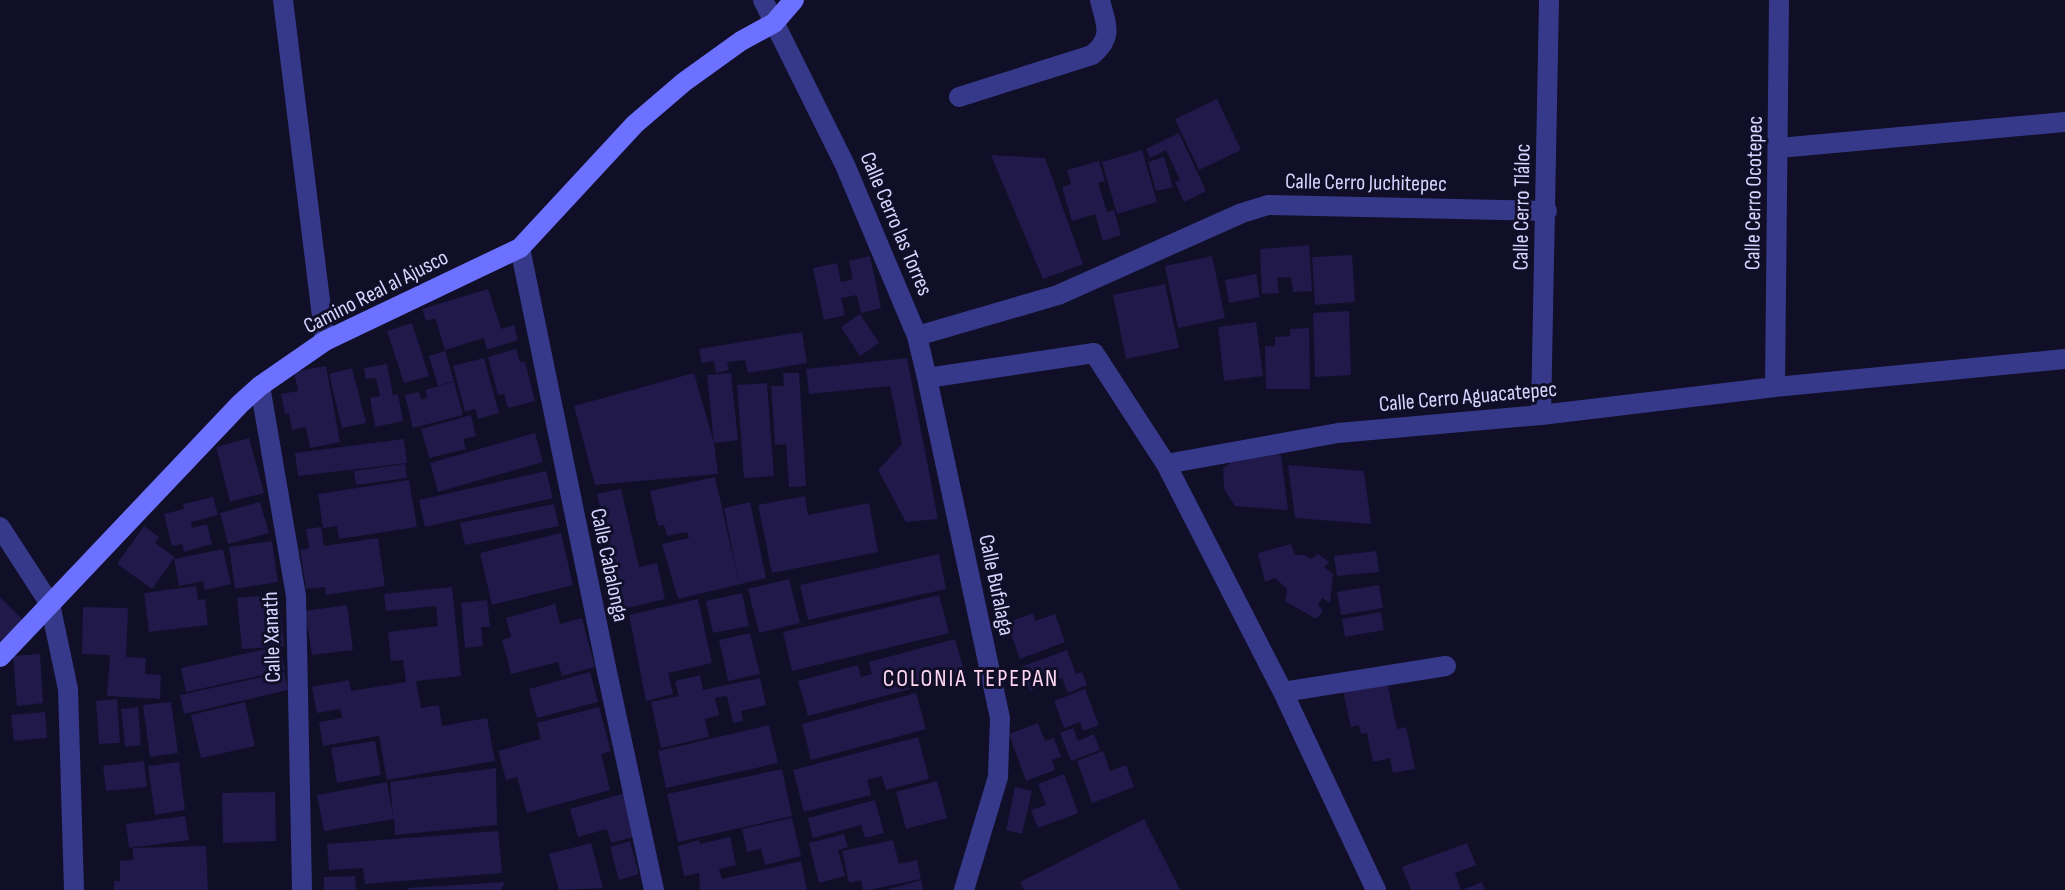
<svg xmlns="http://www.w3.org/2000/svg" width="2065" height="890" viewBox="0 0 2065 890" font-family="'Sofia Sans Condensed',sans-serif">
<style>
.building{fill:#20194a}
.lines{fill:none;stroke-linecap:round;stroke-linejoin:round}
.street{stroke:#363989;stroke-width:20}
.secondary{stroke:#6c72ff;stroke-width:20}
.labels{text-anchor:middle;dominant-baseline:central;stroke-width:6;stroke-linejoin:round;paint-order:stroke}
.street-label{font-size:22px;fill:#d7d5ff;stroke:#110e28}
.neighbourhood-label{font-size:24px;letter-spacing:2px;fill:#ffd7f3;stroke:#110e28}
</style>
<rect width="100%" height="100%" fill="#110e28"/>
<path class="building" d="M1217 99 1241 150 1199 170 1175 119Z
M1179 133 1206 191 1184 202 1175 182 1180 180 1166 150 1150 158 1146 149Z
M1142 150 1157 202 1117 214 1102 162Z
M991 155 1045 158 1083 264 1043 279Z
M1164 157 1173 187 1156 191 1148 162Z
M1099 161 1105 181 1098 183 1107 212 1114 210 1121 235 1103 241 1095 214 1072 221 1062 187 1071 184 1067 170Z
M1309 245 1312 291 1293 292 1291 277 1277 278 1279 293 1262 294 1260 249Z
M1352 255 1355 302 1315 305 1312 257Z
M870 256 881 308 861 313 857 295 841 298 845 315 824 320 813 268 837 263 841 282 853 279 849 261Z
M1212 256 1225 318 1178 328 1165 266Z
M1256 274 1260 297 1229 303 1225 280Z
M1165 284 1179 348 1126 359 1113 295Z
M488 289 501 329 514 325 518 340 487 350 484 338 445 350 435 318 426 321 422 309Z
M1349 311 1351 375 1315 377 1313 313Z
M860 314 879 343 860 356 841 327Z
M1256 322 1263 376 1224 381 1218 327Z
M412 323 429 376 404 383 387 331Z
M1309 328 1310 389H1266L1265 346H1275V337L1290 336V329Z
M802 332 807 363 748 373 745 360 727 362 729 370 716 373 714 361 702 363 699 349Z
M516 349 520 362H525L535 401 508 408 504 394 498 395 488 357Z
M445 351 454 381 438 386 429 356Z
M484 358 499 413 478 419 475 409 465 412 453 366Z
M907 358 938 519 906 522 878 470 902 444 890 386 809 394 806 369Z
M387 364 393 395 398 394 403 421 375 427 370 398 380 396 376 378 366 379 364 368Z
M326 366 340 442 310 448 306 427 292 430 289 413 285 414 281 394 298 391 294 372Z
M352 368 366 423 342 428 329 374Z
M694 373 714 443 707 375 731 373 738 440 714 443 718 474 595 485 574 406Z
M783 373H799L806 486 789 487 786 444 775 445 771 386H784Z
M454 382 463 415 413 428 405 395 419 392 421 399 427 398 425 390Z
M767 383 774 476 744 478 737 385Z
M471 415 476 436 463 439 466 449 429 458 421 429Z
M535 433 543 462 438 492 430 463Z
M249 438 264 493 230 502 216 447Z
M404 439 407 463 298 476 295 453Z
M1266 452 1281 455 1288 510 1235 506 1224 489 1223 469 1234 459Z
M405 464 407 478 356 485 354 471Z
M1288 465 1364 471 1371 524 1295 518Z
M546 471 553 498 425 527 419 500Z
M715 477 738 579 724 508 750 502 766 578 678 599 662 544 689 538 687 532 667 536 664 525 658 526 650 491Z
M409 480 417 527 339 539 337 526 323 528 318 494Z
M621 489 639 567 657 563 665 599 623 609 597 494Z
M805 496 808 515 869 503 878 552 772 573 758 505Z
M213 497 218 515 191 522 192 528 207 524 212 544 184 552 182 544 172 546 164 514 184 509 183 504Z
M260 502 269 533 228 544 220 513Z
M554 504 559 526 465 545 460 523Z
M144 526 159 537 155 543 175 557 152 589 117 564Z
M321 527 324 546 378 538 385 586 326 595 325 587 306 589 300 550 309 548 306 529Z
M561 533 573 585 492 605 480 553Z
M272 541 278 582 235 589 229 547Z
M1291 544 1295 555H1305L1311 559 1318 554 1329 562 1324 567 1333 574 1330 603 1322 598 1318 605 1323 611 1316 619 1285 601 1287 589 1275 578 1265 582 1258 553Z
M223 549 231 584 205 590 203 581 179 586 174 559Z
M1376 551 1379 572 1337 576 1334 556Z
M939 554 946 589 808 620 800 585Z
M789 579 800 623 759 633 748 589Z
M1379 585 1383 608 1341 615 1337 592Z
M196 586 198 600 205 599 208 625 149 632 144 593Z
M452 587 461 676 416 681 421 708 439 705 442 726 487 718 495 761 387 780 379 736 323 746 319 722 342 718 340 709 317 713 312 687 349 680 351 691 406 682 403 660 391 661 388 632 438 626 436 606 386 611 384 594Z
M742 593 749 626 713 633 706 601Z
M279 594 284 646 242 649 237 598Z
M939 595 949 633 792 671 783 632Z
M0 597 23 620 0 649Z
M698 599 712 663 668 673 673 694 646 701 629 615Z
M487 600 490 627H481L483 646 465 648 461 603Z
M555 604 560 624 582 618 595 667 562 676 558 662 511 674 502 640 511 637 506 618Z
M347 605 353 650 312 655 305 611Z
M83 607 128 608 126 657 146 658 145 674 161 675 160 699 107 696 110 655 82 654Z
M1381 612 1384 630 1345 637 1342 619Z
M1033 613 1035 621 1055 614 1065 642 1020 659 1007 623Z
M750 633 760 674 728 681 719 640Z
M955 639 965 674 934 682 931 674 920 677 922 686 808 716 798 681 858 665 861 677 872 674 869 662Z
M280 646 285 670 186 692 181 668Z
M1067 650 1076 674 1082 672 1087 685 1068 693 1062 678 1030 691 1021 667Z
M40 654 43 703 17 706 13 656Z
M284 672 288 690 184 714 180 695Z
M590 672 598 702 537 718 529 689Z
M700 675 703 690 760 678 766 705 741 711 743 721 733 723 727 696 715 698 719 715 705 719 709 737 661 748 651 702 679 696 675 681Z
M1387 682 1397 729 1406 727 1415 769 1393 773 1390 758 1373 762 1367 733 1361 734 1359 725 1351 727 1343 691Z
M1085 689 1099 725 1083 731 1080 722 1064 728 1054 701Z
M916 693 926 729 811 760 802 724Z
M117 699 120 743 99 744 96 701Z
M171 702 178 753 150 757 143 705Z
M245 702 255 746 201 758 191 715Z
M138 707 141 745 125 747 121 709Z
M599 707 611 751 601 754 610 790 527 813 517 777 506 780 498 751 541 739 537 723Z
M45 712 47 738 14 741 11 715Z
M1038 723 1045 741 1054 738 1061 757 1052 760 1055 770 1026 781 1009 734Z
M769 725 778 763 666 788 658 751Z
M1073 728 1078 741 1094 734 1100 750 1071 761 1060 733Z
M918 737 929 779 886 790 882 776 867 780 871 795 804 812 793 770Z
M375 741 381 775 337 783 331 748Z
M1103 751 1110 771 1126 765 1134 787 1092 803 1077 761Z
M144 761 147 787 106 791 103 766Z
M179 762 185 810 155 815 148 766Z
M496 768 497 825 395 835 394 819 324 831 317 795 387 782 393 816 390 782Z
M782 769 792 816 678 842 667 794Z
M1064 774 1078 813 1038 828 1031 810 1046 805 1038 784Z
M937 781 947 818 906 829 896 792Z
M1015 787 1032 791 1022 834 1006 830Z
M275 792 276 841 223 843 222 793Z
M625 793 637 836 611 843 607 829 578 837 570 809Z
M875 800 884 833 865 838 861 825 813 838 808 818Z
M185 816 189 840 129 848 126 824Z
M792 818 801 856 765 865 761 849 747 852 742 829Z
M1144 819 1180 890H1024L1020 882Z
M498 831 502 873 365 884 363 868 329 870 327 844Z
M844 834 848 847 838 850 845 876 819 883 809 843Z
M730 837 736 865 719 869 722 879 801 861 807 890H700L699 873 684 876 678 846 699 840 700 844Z
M893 840 899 864 917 860 921 879 869 890H863L861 880 849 883 842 851Z
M630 841 639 874 619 880 610 847Z
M591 843 603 888 559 890 549 854Z
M1467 843 1476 865 1455 873 1461 890H1411L1402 867Z
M206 846 208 890H114V881H120V861L133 860V848Z
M355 876 356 890H324V877Z
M921 880 923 890H889V889Z
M505 882 501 890H408V888Z
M1482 882 1485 890H1462Z"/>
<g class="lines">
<path class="street" d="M283 0 325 341
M763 0 845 165 917 336 927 378 1000 718 998 777 964 890
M959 97 1092 55C1114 37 1106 25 1100 0
M1779 148 2065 122
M520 248 607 672 654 890
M917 336 1058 295 1242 213 1268 205 1547 211
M927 378 1094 353 1166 464 1283 692 1376 890
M260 386 296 596 302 890
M1775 387 1779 0
M1541 415 1549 0
M1166 464 1338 433 1541 415 1775 387 2065 359
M0 527 50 604 68 689 74 890
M1283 692 1446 666"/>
<path class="secondary" d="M0 657 240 404 260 386 325 341 520 248 635 124 684 82 741 41 774 23 794 0"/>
</g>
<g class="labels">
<g class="street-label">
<text transform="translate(1366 183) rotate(1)">Calle Cerro Juchitepec</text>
<text transform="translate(1754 193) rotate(-89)">Calle Cerro Ocotepec</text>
<text transform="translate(1522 207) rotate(-89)">Calle Cerro Tláloc</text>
<text transform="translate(896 224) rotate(67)">Calle Cerro las Torres</text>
<text transform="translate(376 292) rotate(-27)">Camino Real al Ajusco</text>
<text transform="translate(1468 397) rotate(-5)">Calle Cerro Aguacatepec</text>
<text transform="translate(609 565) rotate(78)">Calle Cabalonga</text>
<text transform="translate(996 585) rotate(78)">Calle Bufalaga</text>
<text transform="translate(272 637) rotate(-92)">Calle Xanath</text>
</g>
<g class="neighbourhood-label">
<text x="971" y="678">COLONIA TEPEPAN</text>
</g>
</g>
</svg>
